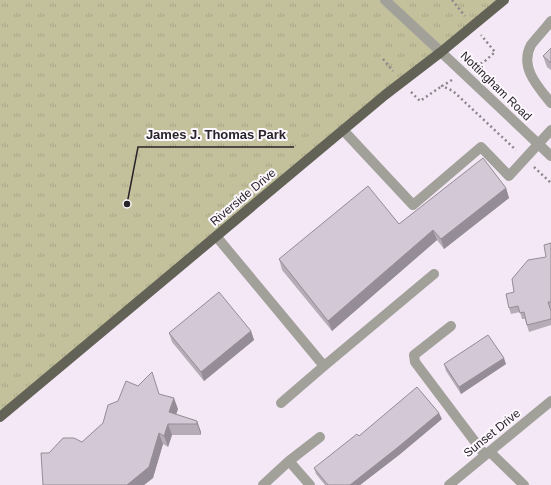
<svg xmlns="http://www.w3.org/2000/svg" width="551" height="485" viewBox="0 0 551 485" font-family="Arial,sans-serif">
<style>
.park{fill:url(#park-tufts)}
.lines{fill:none;stroke-linecap:round;stroke-linejoin:round}
.path{stroke:#8d858e;stroke-width:2.5;stroke-dasharray:2 3;stroke-linecap:butt}
.minor{stroke:#a1a19a;stroke-width:10}
.major{stroke:#636256;stroke-width:10}
.wall{fill:#b5acb8}
.shaded-wall{fill:#948c96}
.building{fill:#d3c8d6;stroke:#948c96}
.labels{text-anchor:middle;dominant-baseline:central;stroke-width:4;stroke-linejoin:round;paint-order:stroke}
.street-label{font-size:12px;fill:#282429;stroke:#fdf8fe}
.leader{fill:none;stroke:#282429;stroke-width:1.5}
.callout-dot{fill:#282429;stroke:#fdf8fe;stroke-width:1.5}
.callout-label{font-size:13px;text-anchor:middle;font-weight:bold;fill:#282429;stroke:#fdf8fe;stroke-width:4;stroke-linejoin:round;paint-order:stroke}
</style>
<defs>
<pattern id="park-tufts" width="24" height="20" patternUnits="userSpaceOnUse"><rect width="24" height="20" fill="#c3c19c"/><path d="M3 7l-1-3M5 7V3M7 7l1-3M15 17l-1-3M17 17v-4M19 17l1-3" fill="none" stroke="#a8a686"/></pattern>
</defs>
<rect width="100%" height="100%" fill="#f4e8f6"/>
<path class="park" d="M0 0H504L0 417Z"/>
<g class="lines">
<path class="path" d="M452 0 465 16
M383 59 393 71
M476 66 484 62 495 52 481 35
M452 80 442 86 453 91 516 150
M411 92 420 101 442 86
M534 167 551 183"/>
<path class="minor" d="M385 0 441 52 551 156
M551 21C545 29 537 37 531 45 519 67 538 87 551 103
M343 130 413 205 481 147 509 176 551 130
M216 236 324 366 434 274
M451 326 414 355 415 362 485 455
M281 403 324 366
M490 452 524 485
M289 461 320 437
M263 485 289 461 310 485
M449 485 551 401"/>
<path class="major" d="M0 417 385 95 441 52 504 0"/>
</g>
<path class="wall" d="M551 48V70L547 67 543 56Z
M506 188 509 198 444 249 437 240 332 331 282 270 279 259 399 224Z
M551 243V308H550L551 311V325L529 332 525 319H522L520 312 511 314 509 308 514 292 546 257Z
M251 331 254 340 204 381 172 342 169 333Z
M444 364H506L461 394 446 371Z
M160 394 178 409 176 414 197 421 201 432V435H172L168 447 163 444 153 478 144 485H43L49 453 82 442 103 423 118 401Z
M442 419 399 455 360 485H325L316 474 314 468Z"/>
<path class="shaded-wall" d="M506 188 509 198 444 249 441 239Z
M433 230 437 240 332 331 328 321Z
M251 331 254 340 204 381 201 372Z
M504 358 506 364 461 394 459 387Z
M174 398 178 409 173 423 169 412Z
M439 413 442 419 399 455 360 485H350Z
M197 421 201 432V435L197 424Z
M168 424 172 435 168 447 164 436Z
M159 433 163 444 153 478 144 485H127Z"/>
<path class="building" d="M551 48V63L543 56Z
M483 158 506 188 441 239 433 230 328 321 279 259 368 186 399 224Z
M551 243V302H548L551 311V319L527 325 524 312 520 313 518 306 509 308 506 294 514 292 512 279 528 260 546 257 544 245Z
M219 292 251 331 201 372 169 333Z
M488 335 504 358 459 387 444 364Z
M152 372 159 394 174 398 169 412 197 421V424H168L164 436 159 433 149 467 127 485H43L41 453H49L63 438H74L82 442 103 423 108 405 118 401 126 381 138 386Z
M417 387 439 413 397 448 350 485H328L314 468 357 434 359 436Z"/>
<g class="labels">
<g class="street-label">
<text transform="translate(496 86) rotate(44)">Nottingham Road</text>
<text transform="translate(243 197) rotate(-40)">Riverside Drive</text>
<text transform="translate(492 433) rotate(-39)">Sunset Drive</text>
</g>
</g>
<path class="leader" d="M127 204L138 147H294"/>
<circle class="callout-dot" cx="127" cy="204" r="4"/>
<g class="callout-label">
<text x="216" y="139">James J. Thomas Park</text>
</g>
</svg>
